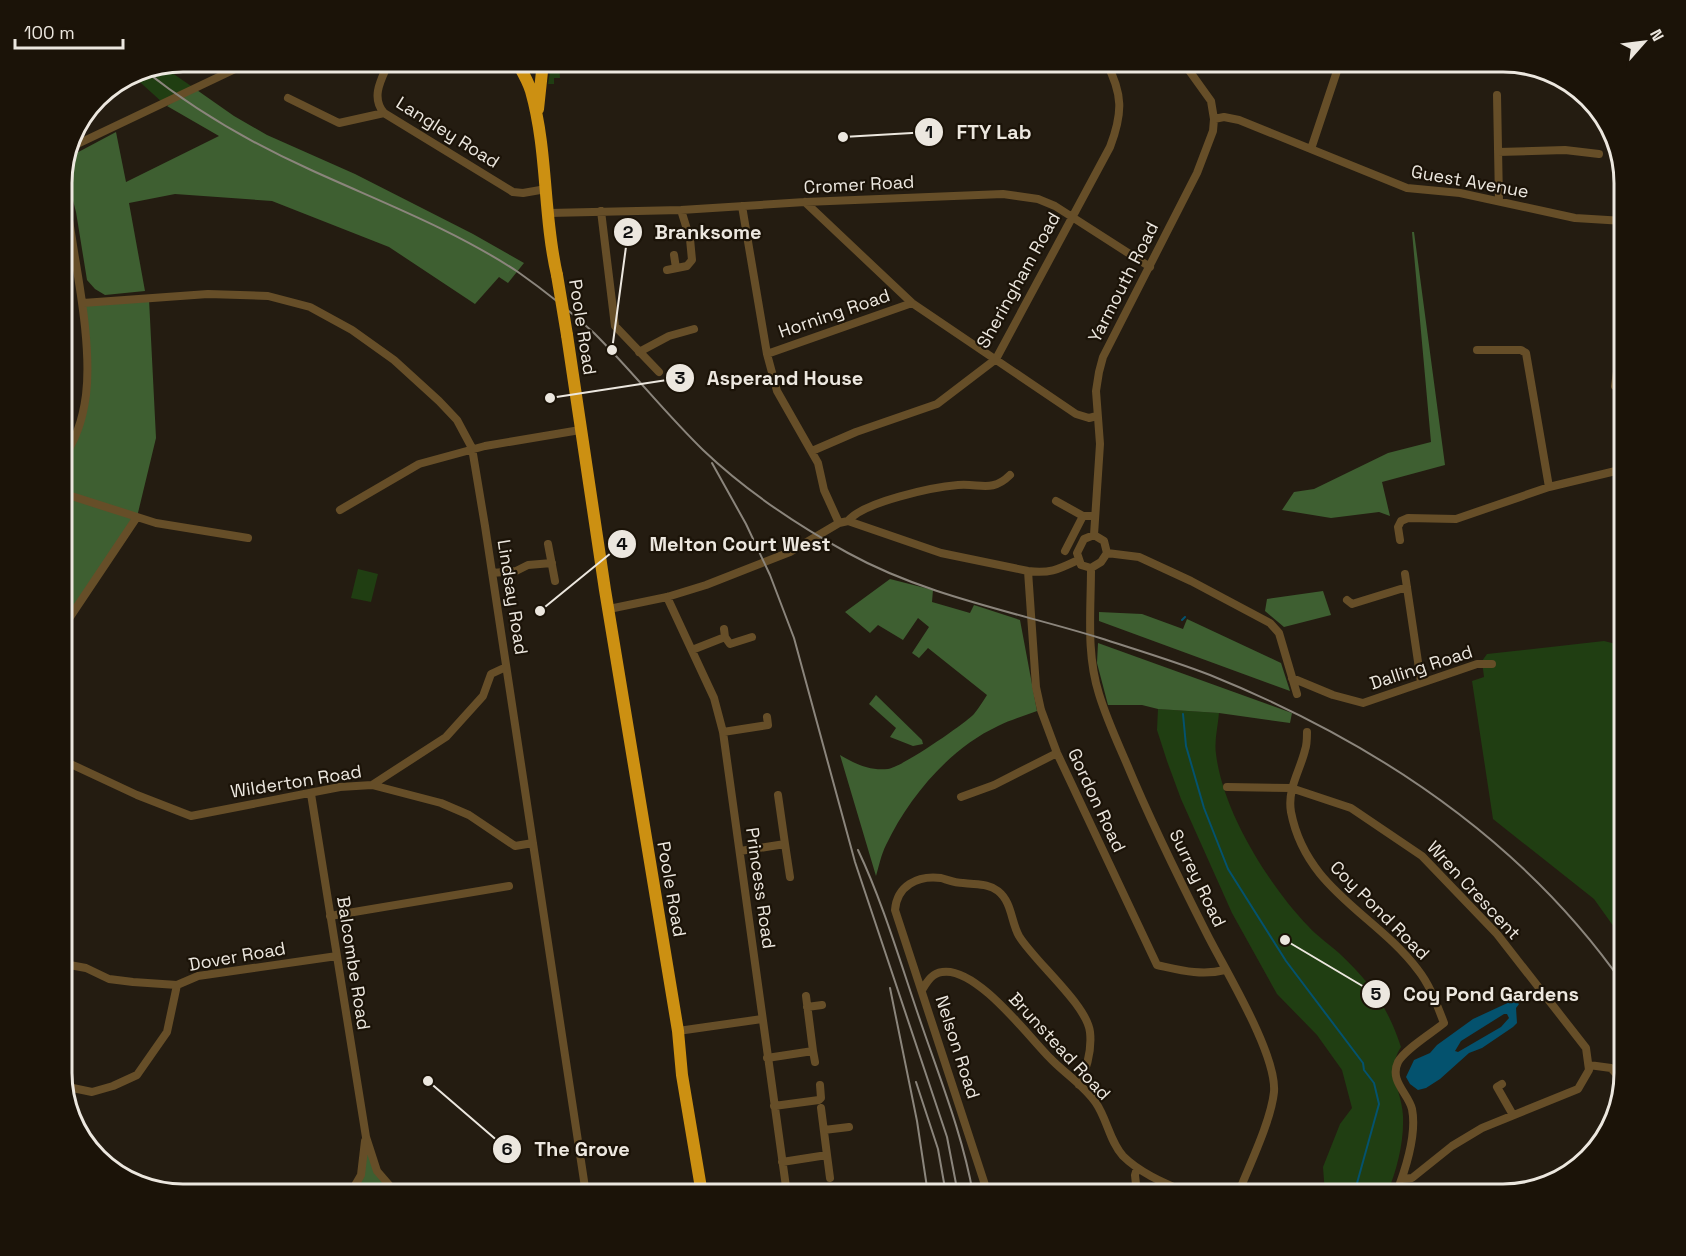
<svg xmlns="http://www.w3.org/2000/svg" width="1686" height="1256" viewBox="0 0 1686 1256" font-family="'Space Grotesk',sans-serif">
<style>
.green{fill:#203e12}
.forest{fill:#3e5f31}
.water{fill:#04526e;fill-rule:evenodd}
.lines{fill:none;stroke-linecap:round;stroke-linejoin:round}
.stream{stroke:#04526e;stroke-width:2}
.minor{stroke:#664e28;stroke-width:8}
.highway{stroke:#cc9012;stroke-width:12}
.rail{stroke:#8b857c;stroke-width:2}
.highway-bridge{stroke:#cc9012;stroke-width:12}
.labels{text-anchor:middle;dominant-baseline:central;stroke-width:4.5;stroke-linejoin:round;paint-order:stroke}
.street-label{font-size:18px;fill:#ece7df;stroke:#1b1308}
.rim{fill:none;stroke:#ece7df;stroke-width:3}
.leader{fill:none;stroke:#ece7df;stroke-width:2}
.callout-dot{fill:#ece7df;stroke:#1b1308;stroke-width:2}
.mark-label{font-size:18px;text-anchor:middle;font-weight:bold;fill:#111}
.callout-label{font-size:20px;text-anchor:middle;font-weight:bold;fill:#ece7df;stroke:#1b1308;stroke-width:4.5;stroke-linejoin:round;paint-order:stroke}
</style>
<rect width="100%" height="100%" fill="#241c11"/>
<path class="green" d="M555 62H559L560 78H554V84H548L550 72Z
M162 66 194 88 163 103 131 74 137 71Z
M358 569 378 574 371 602 351 598Z
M1624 592V629L1623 630 1618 593Z
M1604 641 1624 646V941L1594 899 1493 819 1472 681 1484 677 1482 661 1487 654Z
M1158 709 1219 713C1218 726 1214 741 1216 754 1223 812 1268 884 1308 926 1317 936 1329 944 1339 953 1370 982 1388 1007 1401 1047 1385 1072 1402 1090 1403 1116 1404 1143 1397 1169 1387 1194H1325L1323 1167 1340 1124 1352 1108 1342 1070 1317 1035 1277 994 1232 913 1181 799 1167 761 1157 730Z"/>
<path class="forest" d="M194 88 234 116 267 135 355 174 473 234 524 263 508 283 499 277 475 304 389 247 272 201 175 194 129 203 145 291 105 295 95 289 87 280 76 212 65 170V162L69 157 116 132 126 182 219 136 167 106Z
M1412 232H1414L1445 465 1382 482 1390 516 1379 512 1331 518 1282 510 1294 492 1314 489 1388 453 1431 442Z
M149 299 156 438 137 517 62 629V459L67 453 86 395 83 303Z
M890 579 933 590 932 602 970 613 974 605 1020 620 1037 711C1024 716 1010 720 998 726 949 749 909 797 886 845 881 855 879 866 876 876L840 755C855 764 870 771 888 769 902 767 963 725 974 714 979 708 983 701 987 695L928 648 919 658 912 653 929 627 918 618 903 640 878 625 870 633 845 612Z
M1323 591 1331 615 1284 627 1265 611 1267 599Z
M1099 612 1142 614 1183 629 1187 619 1281 663 1290 691 1099 621Z
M1098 643 1292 713 1290 723 1219 713 1158 709 1142 705H1108L1097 663Z
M876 695 922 740 923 744 913 746 890 737 896 728 869 704Z
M366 1139 377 1171 397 1194H350L361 1175Z"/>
<path class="water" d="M1514 1000 1519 1004 1516 1008 1517 1023 1513 1027 1482 1048 1469 1053 1440 1079 1426 1088 1418 1090 1410 1084 1406 1077 1414 1060 1430 1053 1437 1045 1473 1019ZM1504 1014H1507L1509 1018 1501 1027 1458 1052 1455 1051 1461 1041Z"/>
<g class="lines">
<path class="stream" d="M1182 620 1185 617
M1183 714 1186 746 1204 808 1228 869 1286 961 1363 1063 1364 1070 1374 1083 1379 1104 1354 1194
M1623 926 1624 925"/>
<path class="minor" d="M389 62C382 78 370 97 384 113L513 192 523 193 546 189
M1187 66 1195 62
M1026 69 1059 62
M1497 95 1499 201
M288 98 339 123 384 113
M1214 119 1224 117 1239 120 1407 188 1460 193 1575 218 1624 221
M69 148 250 62
M1311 149 1340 62
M1498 152 1565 150 1599 154
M805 202 912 303 1076 414 1089 418 1097 416
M742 206 767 354 777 391 818 463 824 490 839 523
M601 211 615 326 659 372
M549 213 681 210 805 202 1003 194 1038 199 1055 206 1150 267
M1619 221 1624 254 1621 259
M674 255 676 268
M667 270 687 266 692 260 690 239 681 210
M83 303 208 294 268 296 310 307 352 330 394 360 439 401 457 420 472 448 485 526 586 1194
M1477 350H1521L1526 353 1549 487
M639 352 669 336 694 329
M767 354 912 303
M1615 386 1620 350 1624 344
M812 451 856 432 937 404 996 359 1110 147C1123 113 1123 94 1106 62
M62 459C76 441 83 418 86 395 91 355 82 299 75 258 71 234 68 209 62 186
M62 493 156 523 248 538
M1056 501 1083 516H1094
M340 510 419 464 485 446 580 430
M848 521C863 502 933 487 958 485 980 483 992 493 1010 475
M1094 535 1100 444 1096 391 1099 372 1103 357 1197 173 1213 131 1214 119 1211 101 1183 62
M1094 535 1104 541 1107 553 1101 562 1091 568 1081 565 1077 553 1084 539Z
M1400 540 1398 527 1401 521 1408 518 1456 519 1549 487 1624 469
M548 544 555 581
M1065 551 1083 516
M1107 553 1139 557 1191 581 1270 623 1279 633 1297 694
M1091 568C1091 611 1086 653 1099 694 1106 717 1116 739 1126 762 1150 820 1178 877 1207 934 1225 970 1277 1054 1274 1092 1271 1121 1249 1166 1238 1194
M1028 571 1036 687 1041 710 1057 753 1157 965C1180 970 1201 976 1225 970
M492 573 516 571 528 565 552 563
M1405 574 1421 682
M667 597 714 698 723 732 787 1194
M1347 600 1352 604 1407 587
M609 609 667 597 706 585 790 552 839 523 848 521 941 553 1028 571C1050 574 1059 569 1078 560
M62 629 137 517
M724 629 725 637 730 644 752 637
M692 650 725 637
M1292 678 1333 695 1363 703 1477 664H1492
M723 732 768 725 767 717
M1307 732C1307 738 1307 745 1305 750 1300 771 1287 789 1291 812 1306 890 1376 914 1418 970 1430 985 1437 1005 1444 1023 1432 1033 1405 1049 1398 1062 1389 1081 1408 1093 1412 1109 1417 1134 1405 1171 1396 1194
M62 760 137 795 191 816 340 787 372 785 441 803 469 815 515 846 533 843
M372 785 446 737 483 696 491 674 506 667
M1227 787 1291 788 1351 808 1422 856 1497 934 1586 1048 1589 1070 1578 1089 1482 1128 1452 1146 1412 1178 1402 1179
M311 794 366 1137 377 1171 397 1194
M961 797 994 785 1057 753
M785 844 790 877
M740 851 785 844 778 795
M330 916 509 886
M64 964 86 968 109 979 133 982 177 985
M922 990C927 982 932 973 942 972 976 966 1028 1036 1050 1058 1064 1073 1084 1085 1096 1103 1107 1119 1110 1142 1123 1156 1141 1174 1167 1184 1190 1194
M807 1007 822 1005
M678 1031 762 1019
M813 1051 815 1062
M767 1058 813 1051 806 996
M1589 1065 1611 1068 1622 1081
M1502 1084 1497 1087 1513 1115
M63 1086 92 1092 113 1086 137 1075 167 1032 177 985 198 976 337 956
M774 1106 819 1100 821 1098 820 1085
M824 1130 849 1127
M827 1155 830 1178
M782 1162 827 1155 821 1108
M1137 1168 1135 1175 1137 1194
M350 1194 361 1175 365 1141
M988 1194 895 910C897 886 917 875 941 878 948 880 956 883 963 883 976 885 988 883 998 891 1012 902 1011 922 1019 936 1035 962 1087 1005 1090 1032 1092 1050 1087 1068 1079 1085"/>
<path class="highway" d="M517 62C522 71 528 81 531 91 548 151 543 215 557 275
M538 109 543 62
M567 335 605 590 678 1031 682 1075 702 1194"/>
<path class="rail" d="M143 69C194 110 251 143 311 170 381 202 453 229 518 272 545 291 570 311 594 333 632 371 665 413 703 450 746 491 797 525 848 553 926 596 1016 612 1100 638 1137 650 1174 661 1210 675 1373 741 1523 840 1624 985
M712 463 746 524 770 575 794 638 855 862 947 1137 958 1194
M858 850C884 905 901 965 921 1023 940 1079 963 1136 973 1194
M890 988 917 1121 928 1194
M916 1082 938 1149 946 1194"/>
<path class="highway-bridge" d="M557 275 567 335"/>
</g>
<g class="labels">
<g class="street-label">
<text transform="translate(448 132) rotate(32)">Langley Road</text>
<text transform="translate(1470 181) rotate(10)">Guest Avenue</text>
<text transform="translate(859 184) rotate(-3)">Cromer Road</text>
<text transform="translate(1018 280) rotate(-61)">Sheringham Road</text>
<text transform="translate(1123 282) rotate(-63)">Yarmouth Road</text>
<text transform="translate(834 313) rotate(-19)">Horning Road</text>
<text transform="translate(583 327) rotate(81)">Poole Road</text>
<text transform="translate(513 597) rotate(81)">Lindsay Road</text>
<text transform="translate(1421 667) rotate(-18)">Dalling Road</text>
<text transform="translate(296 781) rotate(-9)">Wilderton Road</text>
<text transform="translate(1097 800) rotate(65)">Gordon Road</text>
<text transform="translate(1198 878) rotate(64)">Surrey Road</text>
<text transform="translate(761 888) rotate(82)">Princess Road</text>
<text transform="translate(672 889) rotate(80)">Poole Road</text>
<text transform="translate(1474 890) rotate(47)">Wren Crescent</text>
<text transform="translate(1380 910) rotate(45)">Coy Pond Road</text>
<text transform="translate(237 956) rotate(-10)">Dover Road</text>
<text transform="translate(354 963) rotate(81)">Balcombe Road</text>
<text transform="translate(1060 1046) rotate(47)">Brunstead Road</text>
<text transform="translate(958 1047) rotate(72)">Nelson Road</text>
</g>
</g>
<path d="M0 0H1686V1256H0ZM183 72H1503A111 111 0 0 1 1614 183V1073A111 111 0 0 1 1503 1184H183A111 111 0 0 1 72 1073V183A111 111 0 0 1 183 72Z" fill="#1b1308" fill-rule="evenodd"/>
<path class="rim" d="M183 72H1503A111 111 0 0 1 1614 183V1073A111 111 0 0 1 1503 1184H183A111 111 0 0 1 72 1073V183A111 111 0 0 1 183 72Z"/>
<path class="leader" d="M843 137L929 132M612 350L628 232M550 398L680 378M540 611L622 544M1285 940L1376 994M428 1081L507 1149"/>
<g class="callout-dot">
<circle cx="843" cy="137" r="6"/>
<circle cx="612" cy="350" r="6"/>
<circle cx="550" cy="398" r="6"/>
<circle cx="540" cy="611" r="6"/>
<circle cx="1285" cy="940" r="6"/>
<circle cx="428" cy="1081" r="6"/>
<circle cx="929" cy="132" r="15"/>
<circle cx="628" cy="232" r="15"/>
<circle cx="680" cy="378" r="15"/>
<circle cx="622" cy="544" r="15"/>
<circle cx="1376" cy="994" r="15"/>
<circle cx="507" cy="1149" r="15"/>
</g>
<g class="mark-label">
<text x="929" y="138">1</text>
<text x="628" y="238">2</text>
<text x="680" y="384">3</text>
<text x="622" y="550">4</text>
<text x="1376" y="1000">5</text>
<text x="507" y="1155">6</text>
</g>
<g class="callout-label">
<text x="994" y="139">FTY Lab</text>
<text x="708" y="239">Branksome</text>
<text x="785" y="385">Asperand House</text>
<text x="740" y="551">Melton Court West</text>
<text x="1491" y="1001">Coy Pond Gardens</text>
<text x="582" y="1156">The Grove</text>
</g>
<g transform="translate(1644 42) rotate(62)" stroke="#1b1308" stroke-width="4.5" paint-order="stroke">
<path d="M0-4.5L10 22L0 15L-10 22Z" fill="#ece7df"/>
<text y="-9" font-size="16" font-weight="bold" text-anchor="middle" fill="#ece7df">N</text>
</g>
<path d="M15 39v9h108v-9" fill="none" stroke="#ece7df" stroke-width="3"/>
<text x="24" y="39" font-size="18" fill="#ece7df" stroke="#1b1308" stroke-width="4.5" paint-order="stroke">100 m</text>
</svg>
